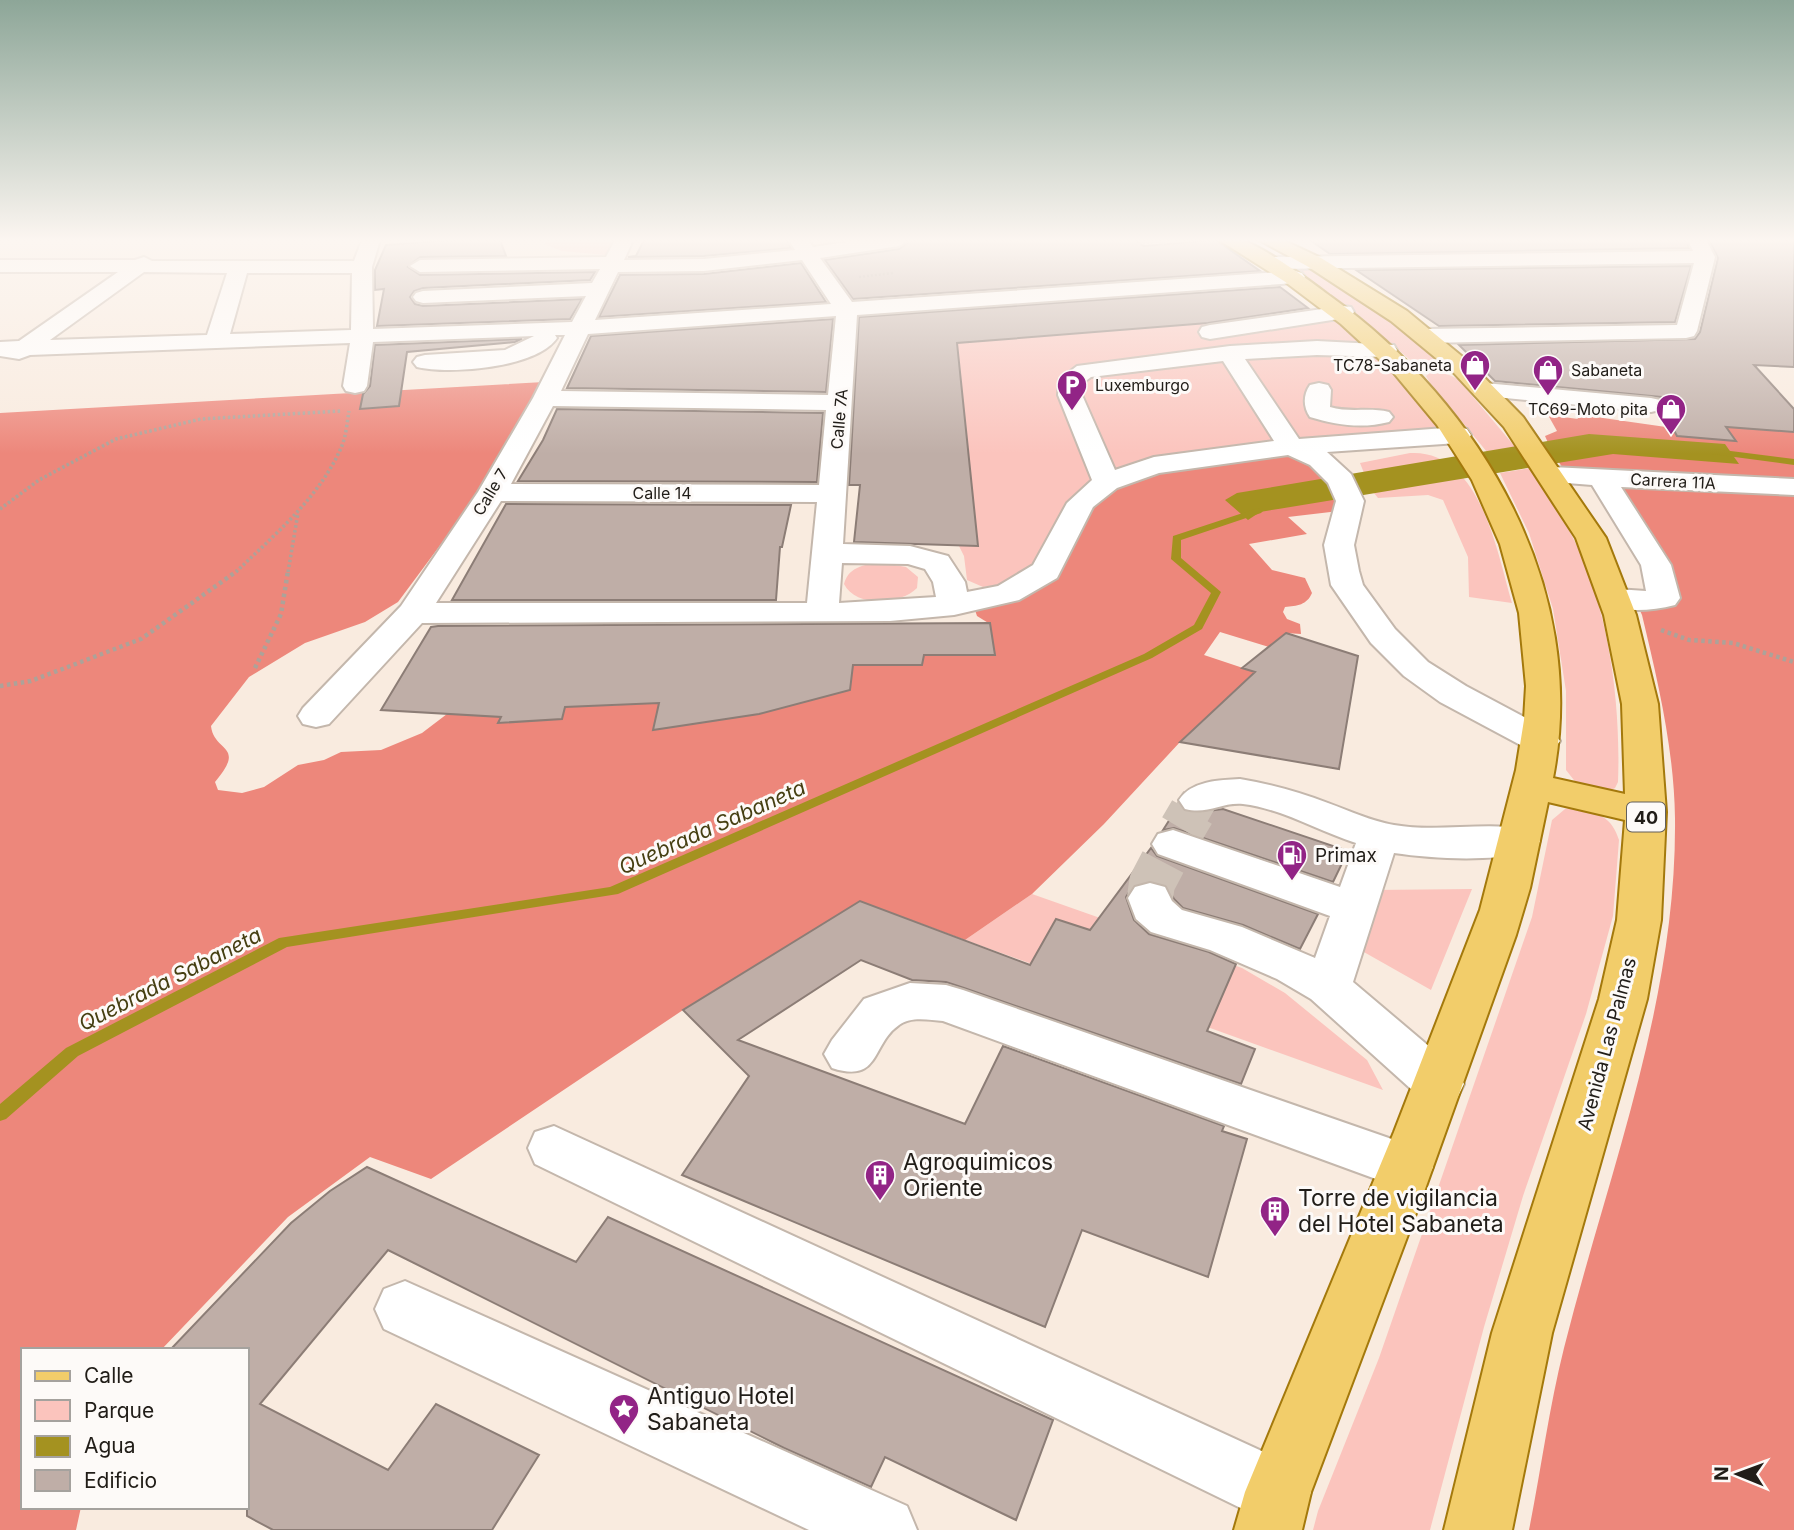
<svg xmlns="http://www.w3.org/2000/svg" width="1794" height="1530" viewBox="0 0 1794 1530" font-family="Inter,sans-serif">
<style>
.green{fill:#fbc4bd}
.forest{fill:#ed877b}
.water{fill:#a49220}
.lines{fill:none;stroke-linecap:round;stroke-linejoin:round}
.stream{fill:#a49220;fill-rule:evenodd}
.building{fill:#bfaea7;stroke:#8c7d76;stroke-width:2}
.minor-tunnel-far1{stroke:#cec2b7;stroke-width:36;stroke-dasharray:36 18;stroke-linecap:butt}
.minor-tunnel{stroke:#cec2b7;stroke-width:46;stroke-dasharray:46 23;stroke-linecap:butt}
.minor-casing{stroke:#c4b7ac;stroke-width:4}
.major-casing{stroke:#a4790c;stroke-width:4}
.path-far2{stroke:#ada299;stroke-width:2.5;stroke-dasharray:2 2;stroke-linecap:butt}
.path-far1{stroke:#ada299;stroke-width:3.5;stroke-dasharray:2.5 2.5;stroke-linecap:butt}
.path{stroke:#ada299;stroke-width:4.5;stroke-dasharray:3.5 3.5;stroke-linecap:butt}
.minor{fill:#fff;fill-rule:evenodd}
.major{fill:#f2cd6a;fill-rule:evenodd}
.labels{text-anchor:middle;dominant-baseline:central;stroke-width:6;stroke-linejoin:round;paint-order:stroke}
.far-poi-label{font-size:16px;fill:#211d18;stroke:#fdfaf8;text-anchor:end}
.far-street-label{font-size:16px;fill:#211d18;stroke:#fdfaf8}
.shield{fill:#fdfaf8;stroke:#635f5b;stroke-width:2}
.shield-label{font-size:18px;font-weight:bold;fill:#211d18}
.poi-label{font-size:19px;fill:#211d18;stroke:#fdfaf8;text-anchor:start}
.street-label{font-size:19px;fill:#211d18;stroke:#fdfaf8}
.water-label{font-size:21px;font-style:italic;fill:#463f12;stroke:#fdfaf8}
.near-poi-label{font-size:23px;fill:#211d18;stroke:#fdfaf8;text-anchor:start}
</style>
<rect width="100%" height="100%" fill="#f9ebdf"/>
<path class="green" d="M547 240H615L606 255 562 251 544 244Z
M1308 266C1353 294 1405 322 1440 362L1428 365 1409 359 1355 312 1293 268Z
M1316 315H1332L1391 369 1440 431 1281 443 1007 584 983 587 967 580 964 556 959 546 978 545 957 343Z
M1430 373 1447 374 1458 379 1516 448 1487 452 1430 383 1426 376Z
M1410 453C1480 449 1497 552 1512 603L1469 597 1468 557 1443 500 1428 495 1378 498 1370 488 1360 463Z
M1530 468C1544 490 1560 512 1572 536 1609 607 1621 703 1618 782L1615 788 1609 791 1577 784 1566 770V691L1553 609 1529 533 1500 473Z
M884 563 906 567 918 577 917 588C900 605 856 608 844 584 849 565 868 564 884 563Z
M1577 807C1598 813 1612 817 1619 840L1613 916 1586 1014 1523 1196 1484 1327 1430 1530H1313L1318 1511 1379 1358 1532 917 1552 820 1565 809Z
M1472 889 1431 990 1355 947 1374 890Z
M1032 894 1242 968 1285 993 1367 1060 1383 1090 965 940Z"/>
<path class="forest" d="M544 382 479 493 398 602 365 622 305 643 249 677 211 726C214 753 247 744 215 782L218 790 242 793 264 787 298 765 324 760 341 752 381 750 422 733 447 714 523 669 499 723 561 719 567 702 599 706 659 703 653 730 759 714 850 690 853 666 922 665 924 655H994L990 624 977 616 975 610 1018 599 1090 506 1119 484 1158 470 1294 450 1334 481 1339 511 1288 517 1307 534 1249 544 1272 570 1305 578 1312 593C1307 605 1297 606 1285 607L1283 612 1287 619 1300 624 1301 634 1286 633 1269 647 1220 632 1204 655 1255 672 1180 742 1104 824 1032 894 965 940 860 901 683 1010 431 1179 370 1157 288 1217 161 1350H23V1507H81L76 1530H0V413Z
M1575 414 1673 428 1678 436 1735 441 1726 427 1781 431 1794 427V482L1565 471 1553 454 1545 436 1557 431 1548 415 1578 419Z
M1610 482 1794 491V1530H1529C1541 1470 1549 1408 1564 1348 1608 1173 1677 1002 1675 818 1674 749 1658 682 1642 615L1637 604 1660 605Z"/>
<path class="water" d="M1589 434 1725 444 1739 464 1613 454 1260 512 1248 520 1225 500 1237 493Z"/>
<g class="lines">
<path class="stream" d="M1715 449 1794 459V465L1712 454V450Z
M1258 508 1263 511 1261 513 1181 540V558L1221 592 1202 629 1152 658 618 894 287 947 78 1056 6 1119 0 1121V1104L66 1048 279 938 610 887 1144 654 1194 625 1211 593 1171 559 1173 536Z"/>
</g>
<path class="building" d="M455 240H500L506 256 420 257 408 267 420 275 595 272 590 280 423 288 414 291 410 297 415 304 423 306 582 299 570 319 377 326 384 289 375 290V270L386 245Z
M644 240H787L791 248 704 256 628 257 636 256Z
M911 240H1134L1144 246 1216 240 1260 271 853 299 825 260 899 249Z
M1310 240H1686L1689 248 1330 254Z
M1709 240H1794V367L1754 365 1794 409V432L1726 427 1736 441 1677 436 1663 410 1665 404 1661 397 1495 381 1459 345 1695 339 1700 332 1718 258Z
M801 263 826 302 599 317 620 275 704 274Z
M1691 266 1675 322 1439 326 1356 270Z
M1280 287 1308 308 1208 323 957 343 978 546 854 542 860 485H849L859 317Z
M833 319 826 392 567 388 591 336Z
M522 339 515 342 407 352 399 406 360 409 363 394 370 386 375 345Z
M557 409 823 413 817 482 518 481 543 440Z
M506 504 791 505 782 547H780L776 600H452Z
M990 623 995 655H924L922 665H853L850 690 759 714 653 730 659 703 565 707 562 719 498 723 501 717 381 710 431 627 438 626Z
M1286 633 1358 656 1339 769 1180 742 1255 672 1242 668Z
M1179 805 1185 812 1193 813 1223 809 1348 851 1333 882 1174 828 1163 830Z
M1151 848 1157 856 1318 914 1300 949 1243 925 1183 908 1174 899 1166 884 1151 880 1134 884 1126 897 1134 920 1149 934 1209 952 1236 964 1207 1031 1255 1049 1241 1084 964 988 946 982 912 980 861 960 738 1040 965 1124 1003 1046 1224 1126 1222 1131 1247 1139 1208 1277 1082 1230 1045 1327 682 1175 749 1076 683 1010 860 901 1030 965 1056 919 1090 930Z
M367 1167 576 1262 608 1217 1053 1420 1016 1520 885 1457 871 1487 784 1448 388 1250 260 1404 388 1470 436 1404 539 1455 492 1530H273L247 1516V1350H170L291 1223 330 1191Z"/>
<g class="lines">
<path class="minor-tunnel-far1" d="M1191 814 1199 800"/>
<path class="minor-tunnel" d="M1182 829 1192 812
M1150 898 1152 883 1163 862"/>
<g class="minor-casing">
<path id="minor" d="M362 240H380L372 267 373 329 572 322 586 296 423 303 416 301 413 297 416 293 423 291 592 283 600 269 420 272 410 266 420 260 606 257 615 240H633L624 260 704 259 795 250 789 240H808L813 247 860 240H908L899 246 820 258 852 302 1295 271 1302 273 1305 277 1302 281 1295 283 857 315 843 544 910 546 948 556 965 582 967 592 998 586 1033 565 1067 503 1092 480 1058 395 1059 380 1077 366 1230 346 1317 341 1394 345 1397 350 1394 355 1386 357 1317 355 1245 359 1299 439 1458 427 1467 429 1471 435 1467 441 1458 443 1327 452 1351 474 1364 501 1354 545 1359 571 1363 585 1395 629 1428 662 1466 686 1554 733 1560 741 1554 749 1541 752 1528 749 1440 702 1404 676 1371 643 1331 585 1324 545 1336 501 1328 483 1310 465 1288 455 1159 473 1117 488 1093 507 1057 578 1019 600 954 615 890 621 422 623 329 724 316 727 303 724 298 716 303 708 401 606 478 492 533 398 565 335H555L557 338C537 368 449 375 417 367L413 362 417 357 425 355 505 350 534 336 373 342 367 386 364 391 355 393 346 391 343 386 350 343 30 355 19 359 0 356V342L19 341 118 272H0V260H135L144 257 152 261H354ZM802 260 831 304 595 320 618 272 704 271ZM144 272 227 273 207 335 50 340ZM247 273H352L351 330 230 334ZM836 316 828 395 561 391 588 334ZM1223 361 1274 441 1154 457 1115 470 1082 395 1083 383 1091 377ZM553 406 826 410 819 485 511 484ZM501 501 817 502 807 603H436ZM842 563 908 564 925 569 933 582 936 597 839 603Z
M1688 240H1706L1715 257 1697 331 1694 336 1686 338 1425 343 1417 341 1414 336 1417 331 1425 329 1677 325 1694 263 1275 269 1265 263 1275 257 1693 251Z
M1343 306 1351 307 1354 312 1351 317 1210 339 1202 337 1199 332 1202 327 1210 325Z
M1319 383 1328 385 1331 390 1330 407C1349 413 1370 407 1389 412L1393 417 1389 422C1362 429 1336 425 1310 417 1303 407 1303 395 1310 385Z
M1484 383 1651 398 1660 400 1663 405 1660 410 1651 412 1475 395 1472 390 1475 385Z
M1552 467 1794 479V495L1621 487 1671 565 1680 598 1675 605C1651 611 1629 612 1605 606L1600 599 1605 592 1616 589 1646 591 1641 565 1592 485 1542 481 1538 475 1542 469Z
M1240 779C1270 784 1299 792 1328 803 1350 811 1371 821 1394 825 1439 833 1492 820 1534 831L1540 841 1534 851C1494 862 1435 859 1394 853L1353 982 1457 1070 1464 1084 1457 1098 1439 1104 1421 1098 1311 999 1277 979 1210 950 1151 932 1136 919 1128 898 1135 887 1150 883 1165 887 1172 901 1182 910 1242 927 1315 958 1330 916 1158 854 1152 844 1158 834 1173 830 1340 887 1356 843C1318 831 1283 809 1243 804 1221 802 1208 815 1185 809L1179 800C1191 781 1219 780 1240 779Z
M910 983 946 985 963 990 1406 1144 1425 1151 1433 1167 1425 1183 1406 1190 943 1021C929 1020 911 1016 899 1025 871 1044 881 1084 832 1068L824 1054 832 1040 864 999Z
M554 1126 1301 1469 1311 1492 1301 1515 1278 1525 1255 1515 535 1164 528 1148 535 1132Z
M405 1281 907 1506 917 1530H809L384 1329 375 1309 384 1289Z"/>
</g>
<g class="major-casing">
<path id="major" d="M1219 240C1226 240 1233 239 1240 240 1259 243 1313 283 1330 296 1481 404 1590 588 1553 778L1625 794 1622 704 1604 615 1576 538 1504 427 1454 373 1391 321 1307 266 1259 240H1283L1321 258 1407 311 1470 363 1523 417 1606 538 1636 615 1658 704 1666 812 1661 920 1647 999 1552 1333 1512 1530H1444L1492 1333 1599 999 1617 920 1625 820 1548 802 1530 888 1516 935 1424 1192 1311 1492 1302 1530H1234L1245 1492 1394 1132 1480 910 1516 770 1524 720 1526 686 1519 613 1500 544 1472 480 1437 425 1393 372 1341 324 1284 281Z"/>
</g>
<path class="path-far2" d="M1139 244 1159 241 1165 244
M859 277 893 273"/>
<path class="path-far1" d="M0 509 39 480 116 439 201 419 341 411
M236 572C274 535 319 498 341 448 346 437 347 423 349 411
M288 572 298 513"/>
<path class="path" d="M1661 630 1689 640 1733 643 1794 662
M255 668 281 614 288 571
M0 686 31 681 141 639 237 571"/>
<use href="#minor" class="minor"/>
<use href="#major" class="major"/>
</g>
<linearGradient id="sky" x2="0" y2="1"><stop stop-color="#8da698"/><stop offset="0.53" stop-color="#fcf6f1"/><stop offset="1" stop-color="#fcf6f1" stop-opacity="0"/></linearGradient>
<rect width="1794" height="454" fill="url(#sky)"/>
<defs>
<g id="shop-pin" transform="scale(1.575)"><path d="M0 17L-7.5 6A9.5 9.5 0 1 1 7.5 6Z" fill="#922486" stroke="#fdfaf8"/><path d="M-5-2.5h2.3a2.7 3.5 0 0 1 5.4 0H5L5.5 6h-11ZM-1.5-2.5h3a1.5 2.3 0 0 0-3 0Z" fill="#fff"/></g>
<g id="parking-pin" transform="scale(1.575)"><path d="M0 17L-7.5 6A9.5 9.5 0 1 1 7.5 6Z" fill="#922486" stroke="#fdfaf8"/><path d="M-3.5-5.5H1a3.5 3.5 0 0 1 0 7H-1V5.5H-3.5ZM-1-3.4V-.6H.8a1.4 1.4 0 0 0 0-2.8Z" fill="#fff"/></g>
<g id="fuel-pin" transform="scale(1.575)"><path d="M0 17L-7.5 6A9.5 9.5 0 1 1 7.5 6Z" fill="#922486" stroke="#fdfaf8"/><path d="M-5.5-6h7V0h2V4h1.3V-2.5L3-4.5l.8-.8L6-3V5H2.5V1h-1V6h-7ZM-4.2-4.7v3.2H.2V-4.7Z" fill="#fff"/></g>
<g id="building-pin" transform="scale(1.575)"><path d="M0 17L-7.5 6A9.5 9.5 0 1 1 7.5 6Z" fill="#922486" stroke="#fdfaf8"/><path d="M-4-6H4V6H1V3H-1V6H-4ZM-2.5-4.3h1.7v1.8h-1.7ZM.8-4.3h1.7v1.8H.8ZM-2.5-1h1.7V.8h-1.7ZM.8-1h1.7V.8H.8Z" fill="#fff"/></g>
<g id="sight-pin" transform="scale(1.575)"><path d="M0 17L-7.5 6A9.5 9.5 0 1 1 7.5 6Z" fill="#922486" stroke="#fdfaf8"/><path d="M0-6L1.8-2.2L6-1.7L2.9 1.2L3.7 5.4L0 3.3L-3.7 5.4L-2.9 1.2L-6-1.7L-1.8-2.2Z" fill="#fff"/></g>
</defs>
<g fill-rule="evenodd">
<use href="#shop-pin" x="1475" y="365"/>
<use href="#shop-pin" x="1548" y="370"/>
<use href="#parking-pin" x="1072" y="385"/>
<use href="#shop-pin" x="1671" y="409"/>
<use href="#fuel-pin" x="1292" y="855"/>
<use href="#building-pin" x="880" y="1175"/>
<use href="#building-pin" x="1275" y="1211"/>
<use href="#sight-pin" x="624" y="1409"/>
</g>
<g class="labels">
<g class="far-poi-label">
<text x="1452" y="365">TC78-Sabaneta</text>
<text x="1571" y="370" text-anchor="start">Sabaneta</text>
<text x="1095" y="385" text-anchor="start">Luxemburgo</text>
<text x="1648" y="409">TC69-Moto pita</text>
</g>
<g class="far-street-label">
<text transform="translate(839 419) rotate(-85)">Calle 7A</text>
<text transform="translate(1673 481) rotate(3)">Carrera 11A</text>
<text transform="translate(490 492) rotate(-59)">Calle 7</text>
<text x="662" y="493">Calle 14</text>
</g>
<rect class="shield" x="1627" y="802.5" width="38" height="29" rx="5"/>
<g class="shield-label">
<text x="1646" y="817">40</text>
</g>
<g class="poi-label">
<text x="1315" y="855">Primax</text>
</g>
<g class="street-label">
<text transform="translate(1607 1044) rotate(-75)">Avenida Las Palmas</text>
</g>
<g class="water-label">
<text transform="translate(712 827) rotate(-24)">Quebrada Sabaneta</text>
<text transform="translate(170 979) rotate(-27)">Quebrada Sabaneta</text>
</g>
<g class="near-poi-label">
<text x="903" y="1162">Agroquimicos<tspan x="903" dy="26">Oriente</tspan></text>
<text x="1298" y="1198">Torre de vigilancia<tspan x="1298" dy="26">del Hotel Sabaneta</tspan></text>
<text x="647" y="1396">Antiguo Hotel<tspan x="647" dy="26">Sabaneta</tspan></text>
</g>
</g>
<rect x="21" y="1348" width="228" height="161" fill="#fdfaf8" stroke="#a5a29e" stroke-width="2"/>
<rect x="35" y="1371" width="35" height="10" fill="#f2cd6a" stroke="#a5a29e" stroke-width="2"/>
<text x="84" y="1383" font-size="21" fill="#211d18">Calle</text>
<rect x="35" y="1400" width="35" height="21" fill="#fbc4bd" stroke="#a5a29e" stroke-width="2"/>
<text x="84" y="1418" font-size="21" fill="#211d18">Parque</text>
<rect x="35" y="1436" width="35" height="21" fill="#a49220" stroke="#a5a29e" stroke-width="2"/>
<text x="84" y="1453" font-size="21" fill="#211d18">Agua</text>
<rect x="35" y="1470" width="35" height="21" fill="#bfaea7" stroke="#a5a29e" stroke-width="2"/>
<text x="84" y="1488" font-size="21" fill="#211d18">Edificio</text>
<g transform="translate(1738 1474) rotate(271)" stroke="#fdfaf8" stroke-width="5" paint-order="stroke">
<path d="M0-5L12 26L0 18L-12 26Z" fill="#211d18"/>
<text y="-10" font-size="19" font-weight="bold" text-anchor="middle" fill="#211d18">N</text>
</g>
</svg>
